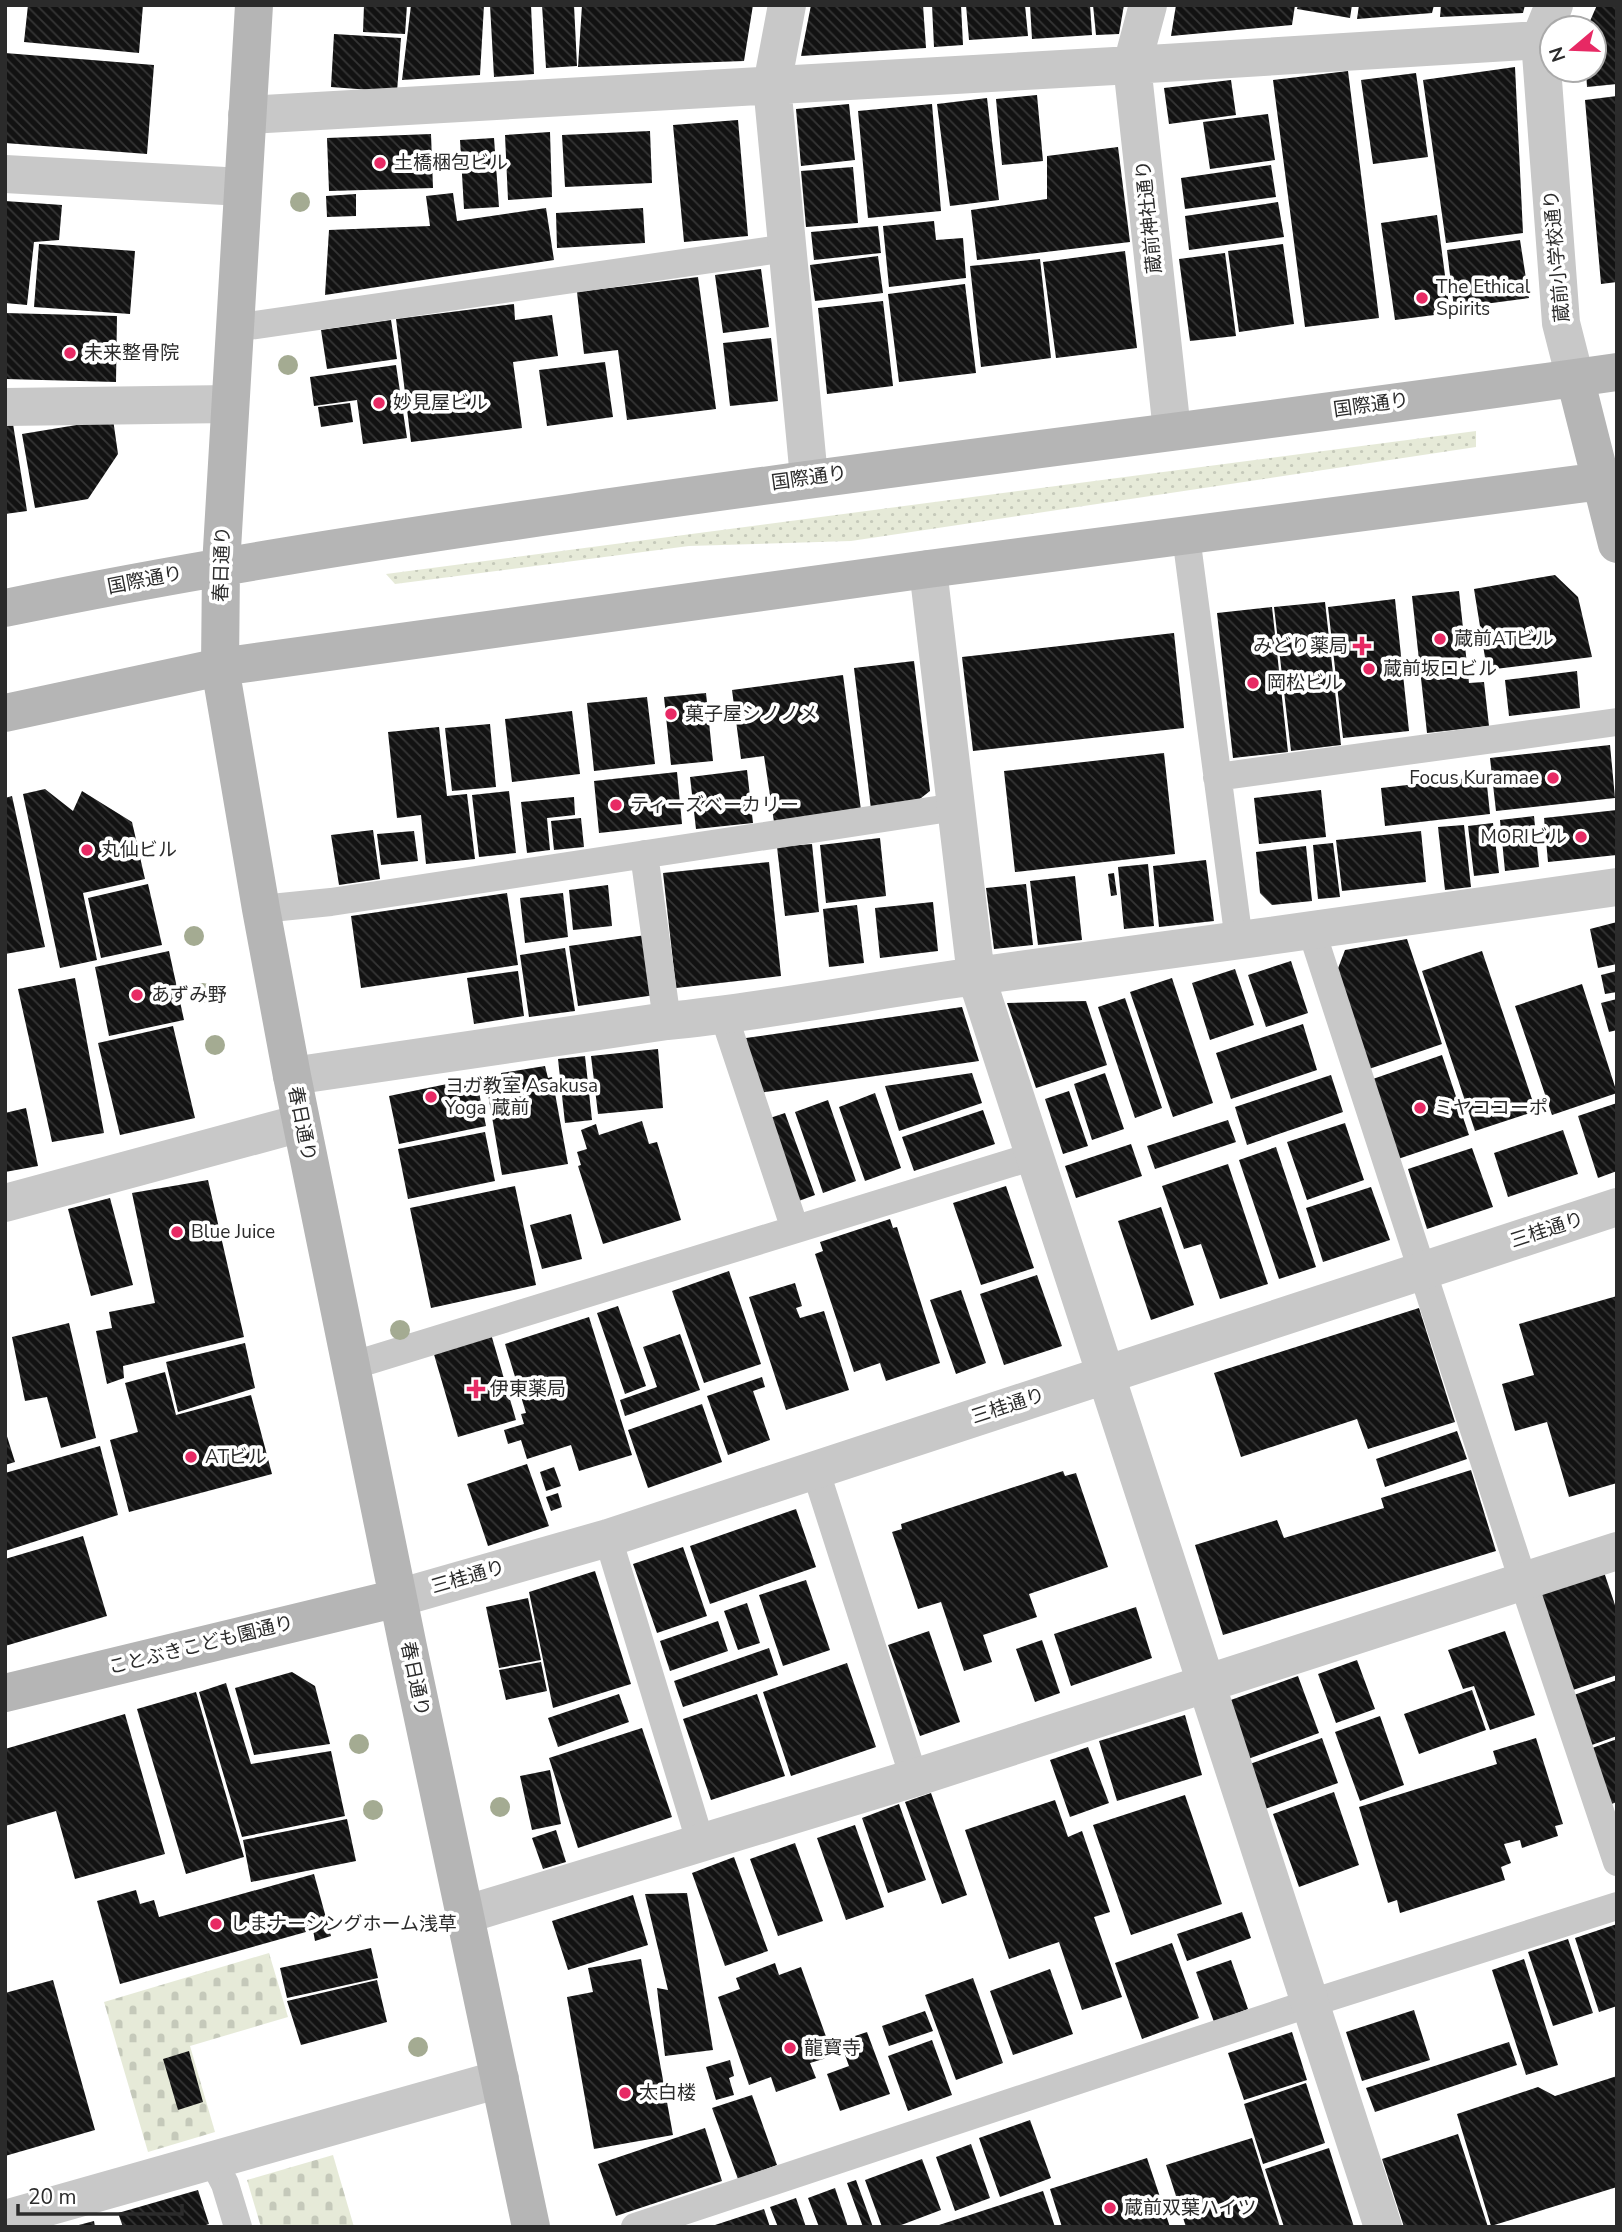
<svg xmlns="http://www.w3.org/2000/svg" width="1622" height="2232" viewBox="0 0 1622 2232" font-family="'Nunito Sans','Noto Sans JP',sans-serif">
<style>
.grass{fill:url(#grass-dots)}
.cemetery{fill:url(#cemetery-stones)}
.building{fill:url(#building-back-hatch)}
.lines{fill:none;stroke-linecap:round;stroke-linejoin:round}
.lane{stroke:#c8c8c8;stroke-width:28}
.street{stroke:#c8c8c8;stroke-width:38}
.secondary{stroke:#b5b5b5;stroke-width:38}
.tree{fill:#a4ab92}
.poi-dot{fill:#e72964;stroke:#fff;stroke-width:2.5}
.labels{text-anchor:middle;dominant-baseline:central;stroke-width:7;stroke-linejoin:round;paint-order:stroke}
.poi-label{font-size:19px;fill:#2b2b2b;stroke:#fff;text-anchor:start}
.street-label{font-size:19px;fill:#2b2b2b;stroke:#fff}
</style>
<defs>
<pattern id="grass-dots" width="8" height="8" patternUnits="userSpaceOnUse" patternTransform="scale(1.75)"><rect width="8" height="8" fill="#e6ead8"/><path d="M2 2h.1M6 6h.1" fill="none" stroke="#c5c9ba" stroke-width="1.8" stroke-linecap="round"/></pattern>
<pattern id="cemetery-stones" width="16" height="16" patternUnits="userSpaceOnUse" patternTransform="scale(1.75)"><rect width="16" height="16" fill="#e6ead8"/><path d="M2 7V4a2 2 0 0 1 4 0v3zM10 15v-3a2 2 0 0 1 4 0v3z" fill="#c5c9ba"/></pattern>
<pattern id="building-back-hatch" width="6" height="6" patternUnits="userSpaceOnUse" patternTransform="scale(1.75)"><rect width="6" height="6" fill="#121212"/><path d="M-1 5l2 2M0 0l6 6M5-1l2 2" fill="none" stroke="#353535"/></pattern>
</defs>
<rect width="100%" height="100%" fill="#fff"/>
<path class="grass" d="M1476 431V447L851 541 689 546 395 584 386 574Z"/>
<path class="cemetery" d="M269 1953 288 2017 190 2046 215 2132 148 2152 104 2002Z
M333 2155 354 2227H261L247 2180Z"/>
<path class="building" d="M28 5H143L139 53 24 42Z
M364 5H407L405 34 363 32Z
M411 5H484L480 75 402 80Z
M490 5H531L534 74 494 77Z
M542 5H574L577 66 546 68Z
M582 5H753L744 61 578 67Z
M811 5H923L926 48 801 56Z
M932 5H961L963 45 934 47Z
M966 5H1025L1028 36 969 40Z
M1030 5H1090L1092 35 1032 39Z
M1093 5H1124L1119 34 1096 35Z
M1176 5H1295L1292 25 1171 36Z
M1298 5H1352L1350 18 1297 9Z
M1359 5H1434L1432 13 1357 19Z
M1441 5H1525L1523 13 1440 17Z
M1597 5H1617V84L1587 87 1586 70H1594V28H1587Z
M334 34 401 38 397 92 331 87Z
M5 53 154 65 147 154 5 143Z
M1515 67 1523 233 1446 243 1423 80Z
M1348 71 1379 318 1305 327 1273 80Z
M1416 73 1428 157 1373 164 1361 80Z
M1231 80 1236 115 1169 124 1164 88Z
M1037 95 1043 161 1002 165 996 99Z
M1617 96V282L1601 284 1585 100Z
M987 98 999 200 950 206 937 104Z
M849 104 855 160 801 166 796 109Z
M932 104 941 211 868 218 858 111Z
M1268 114 1275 160 1210 169 1203 122Z
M738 120 748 236 684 242 673 125Z
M650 131 652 183 565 187 562 135Z
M550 132 552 197 508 200 505 135Z
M431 134 433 188 329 191 327 138Z
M494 138 499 207 464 209 460 140Z
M1118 147 1130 242 977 260 971 210 1047 199V156Z
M1271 165 1276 197 1185 209 1181 178Z
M853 167 858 223 806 227 801 171Z
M453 193 457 221 546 208 554 260 325 295 329 230 430 226 426 196Z
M356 194V216L327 217 326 196Z
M5 201 62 205 59 240 34 242 27 305 5 303Z
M1278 202 1284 237 1189 250 1185 216Z
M643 208 645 243 557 248 556 213Z
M1437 215 1450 313 1395 320 1381 223Z
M934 221 936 240 963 238 966 278 889 287 883 226Z
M878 226 881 253 814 260 811 232Z
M1520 240 1529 298 1454 308 1447 250Z
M39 244 135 251 130 314 34 307Z
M1283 244 1294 324 1239 332 1228 251Z
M1125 251 1137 348 1056 358 1043 262Z
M1225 253 1236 336 1190 341 1179 259Z
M878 256 883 293 815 301 810 265Z
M1040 259 1051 358 981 367 970 266Z
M761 269 769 327 723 333 715 275Z
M698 277 716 409 627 420 618 350 584 354 577 292Z
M965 284 976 373 899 382 888 294Z
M883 301 893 386 827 394 818 308Z
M514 304 515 320 552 315 558 356 513 362 522 428 411 442 396 319Z
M5 313 117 316 116 382 5 379Z
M391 320 397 359 327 369 321 330Z
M771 338 778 401 730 406 723 343Z
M605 362 613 417 547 426 539 370Z
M396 365 407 438 363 444 357 400 314 406 310 377Z
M350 403 353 422 321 427 318 407Z
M113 419 118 454 88 499 35 508 22 434Z
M13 424 27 511 5 514V425Z
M1555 575 1578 597 1592 657 1487 670 1474 589Z
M1459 591 1469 683 1484 682 1489 726 1427 733 1412 596Z
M1395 599 1409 731 1343 738 1328 607Z
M1325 602 1341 745 1291 751 1274 607Z
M1272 607 1288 752 1233 758 1217 613Z
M1174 633 1184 728 973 751 962 657Z
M914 661 930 791 912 805 871 809 854 668Z
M1577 671 1580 708 1509 716 1505 680Z
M843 675 861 810 774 822 764 756 741 759 732 690Z
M706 693 713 761 671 765 664 697Z
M647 697 655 764 594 771 587 703Z
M572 711 580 774 512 782 505 719Z
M490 724 496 787 452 791 445 728Z
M439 727 447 796 467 794 475 859 426 864 421 815 397 818 388 732Z
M1610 745 1615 798 1496 811 1490 758Z
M1164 753 1175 854 1015 872 1004 771Z
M747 770 753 823 696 829 690 777Z
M677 772 682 824 599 833 594 781Z
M1486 776 1490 814 1385 826 1381 788Z
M45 789 73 811 82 791 132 822 145 879 83 893 97 960 60 968 23 794Z
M1321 790 1326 837 1259 844 1254 798Z
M509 791 516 853 479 857 472 795Z
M12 796 45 947 5 954V798Z
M574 797 575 815 547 818 550 850 527 853 521 802Z
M1617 810V855L1548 862 1544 818Z
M1534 816 1539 867 1505 871 1500 820Z
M581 818 584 847 554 850 551 821Z
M1493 823 1499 873 1474 876 1468 826Z
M1464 825 1471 887 1445 890 1438 827Z
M373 830 380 879 339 885 331 835Z
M414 831 418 861 381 865 377 834Z
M1421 831 1426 882 1342 891 1336 840Z
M880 838 886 896 826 903 820 845Z
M1333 843 1340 897 1318 899 1313 845Z
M812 844 819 912 785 916 777 847Z
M1306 846 1312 901 1272 905 1260 893 1256 852Z
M1206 860 1214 921 1159 927 1153 866Z
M769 862 781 976 676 988 663 873Z
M1148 864 1154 926 1124 929 1118 867Z
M1114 873 1117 895 1111 896 1108 874Z
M1075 876 1082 940 1038 945 1030 881Z
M148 884 162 945 101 958 88 898Z
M1026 884 1033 945 994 949 986 888Z
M608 885 612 926 573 930 569 890Z
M507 893 518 965 361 988 351 916Z
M563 893 568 937 525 943 520 898Z
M933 902 938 951 880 958 875 908Z
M857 905 864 963 829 967 823 909Z
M1617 922V964L1598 968 1590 929Z
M646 935 655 995 578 1006 569 946Z
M1407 939 1442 1044 1369 1069 1337 971 1345 950Z
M565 948 575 1011 529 1017 520 955Z
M169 951 184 1020 109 1036 95 967Z
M1482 951 1536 1111 1475 1131 1422 971Z
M1291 961 1308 1013 1266 1027 1248 975Z
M1235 969 1254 1025 1210 1040 1192 983Z
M518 971 524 1016 474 1024 467 978Z
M1617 971V992L1605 994 1601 975Z
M75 978 104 1133 52 1142 18 989Z
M1172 978 1213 1103 1173 1117 1130 992Z
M1582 984 1617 1093 1552 1115 1515 1006Z
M1125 998 1162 1108 1135 1118 1098 1007Z
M1617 999V1030L1609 1032 1601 1003Z
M1086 1001 1107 1065 1036 1088 1007 1003Z
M962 1007 979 1061 758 1093 746 1038Z
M1303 1024 1317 1070 1231 1099 1216 1053Z
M173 1026 195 1118 120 1135 98 1043Z
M658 1049 663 1108 598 1114 591 1056Z
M1442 1055 1469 1135 1398 1159 1370 1080Z
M585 1056 592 1120 565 1123 558 1059Z
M545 1066 548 1078 552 1077 568 1164 502 1175 487 1088 503 1085 501 1073Z
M972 1073 982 1103 899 1131 885 1086Z
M1105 1073 1124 1129 1092 1140 1074 1084Z
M1331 1075 1343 1112 1247 1145 1235 1107Z
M476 1078 486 1126 399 1144 389 1096Z
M1069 1091 1088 1146 1063 1154 1045 1099Z
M875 1093 901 1168 865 1181 839 1107Z
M828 1100 856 1181 823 1193 795 1112Z
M1617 1103V1171L1598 1178 1578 1116Z
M26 1108 38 1166 5 1172V1113Z
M983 1110 995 1144 914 1171 902 1137Z
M785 1113 815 1195 796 1202 767 1119Z
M1228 1120 1236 1142 1155 1169 1147 1146Z
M642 1121 649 1144 657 1142 681 1220 603 1244 578 1166 581 1165 577 1152 587 1149 581 1130 596 1124 599 1135Z
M1345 1123 1364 1180 1307 1200 1287 1142Z
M1563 1130 1578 1174 1508 1197 1494 1153Z
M485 1132 495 1181 408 1199 398 1149Z
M1131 1144 1142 1176 1076 1198 1065 1166Z
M1276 1147 1316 1267 1279 1279 1239 1160Z
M1472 1148 1493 1207 1427 1229 1408 1169Z
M1228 1164 1268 1284 1220 1299 1201 1244 1184 1249 1162 1186Z
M208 1180 244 1337 123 1366 124 1378 107 1384 96 1331 112 1328 109 1312 155 1303 132 1193Z
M515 1186 536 1285 431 1308 410 1208Z
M1006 1186 1034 1268 981 1285 953 1203Z
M1371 1187 1390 1240 1323 1262 1306 1208Z
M110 1198 133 1285 91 1296 68 1209Z
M1161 1207 1194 1305 1151 1320 1118 1221Z
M571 1214 582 1259 542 1269 530 1225Z
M890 1219 893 1228 897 1227 940 1363 886 1381 880 1363 854 1372 815 1254 823 1251 820 1242Z
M729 1271 761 1364 704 1383 672 1291Z
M1037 1275 1062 1346 1004 1365 980 1294Z
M795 1283 802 1306 796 1308 800 1318 824 1311 849 1390 786 1410 749 1297Z
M961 1290 986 1363 956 1374 930 1300Z
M1617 1296V1483L1569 1497 1547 1422 1515 1431 1502 1384 1534 1375 1519 1324Z
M618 1306 646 1386 625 1394 597 1313Z
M1419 1308 1455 1422 1368 1449 1357 1419 1241 1457 1214 1373Z
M589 1317 632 1455 579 1471 571 1445 527 1459 521 1440 508 1444 504 1430 524 1424 521 1414 526 1413 505 1344Z
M69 1323 96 1438 61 1448 47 1397 25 1401 12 1337Z
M491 1334 516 1420 458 1437 433 1351Z
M680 1334 700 1390 625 1416 620 1400 657 1387 643 1347Z
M245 1343 255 1388 178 1412 166 1362Z
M165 1372 176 1415 251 1395 272 1474 129 1512 110 1440 138 1432 125 1383Z
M762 1377 765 1387 753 1391 770 1440 728 1455 707 1396Z
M702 1404 722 1462 648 1488 628 1430Z
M5 1430 15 1462 5 1465Z
M1457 1431 1467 1459 1385 1487 1376 1459Z
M100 1446 118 1515 5 1551V1473Z
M527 1464 549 1526 488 1546 467 1484Z
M554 1467 561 1486 546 1491 540 1472Z
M1471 1470 1496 1551 1223 1635 1195 1545 1277 1520 1284 1538 1384 1508 1381 1498Z
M1063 1471 1065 1476 1076 1473 1108 1567 1029 1594 1037 1617 983 1635 992 1662 964 1671 941 1602 918 1609 892 1532 902 1529 901 1524Z
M558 1493 562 1507 551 1511 546 1497Z
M796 1509 816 1567 710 1604 690 1546Z
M83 1536 107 1616 5 1646V1559Z
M683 1547 707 1616 657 1633 633 1564Z
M595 1571 631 1684 553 1708 529 1592Z
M1604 1572 1617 1611V1675L1573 1690 1540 1594Z
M806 1580 830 1650 783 1666 759 1595Z
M528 1598 541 1660 499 1668 486 1607Z
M747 1603 760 1643 738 1650 724 1611Z
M1136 1607 1152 1658 1071 1686 1054 1634Z
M718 1621 728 1651 670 1671 660 1641Z
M929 1631 960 1722 920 1736 888 1645Z
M1505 1631 1535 1715 1490 1730 1474 1686 1463 1689 1448 1650Z
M1042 1640 1060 1693 1035 1702 1016 1649Z
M769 1648 778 1675 683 1707 674 1681Z
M1357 1660 1375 1709 1336 1723 1318 1674Z
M541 1662 547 1691 506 1700 499 1670Z
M847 1663 876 1747 791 1776 763 1692Z
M292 1672 315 1686 330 1744 254 1755 235 1688Z
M1298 1676 1319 1733 1248 1759 1228 1701Z
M1617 1680V1736L1589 1746 1571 1696Z
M226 1683 251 1764 331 1751 345 1816 242 1837 199 1692Z
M1472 1690 1486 1730 1419 1754 1404 1714Z
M196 1692 244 1857 186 1874 137 1709Z
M619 1694 629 1722 558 1747 548 1718Z
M757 1694 785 1776 711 1800 683 1719Z
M125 1714 165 1854 75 1879 56 1811 5 1826V1749Z
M1185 1715 1202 1775 1117 1801 1099 1741Z
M1380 1716 1404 1785 1360 1801 1335 1732Z
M642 1728 672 1817 578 1848 549 1758Z
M1322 1738 1338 1783 1265 1809 1250 1764Z
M1536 1738 1563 1824 1555 1826 1558 1836 1522 1848 1520 1840 1504 1844 1511 1863 1501 1867 1505 1880 1400 1913 1397 1900 1388 1903 1359 1807 1497 1764 1493 1751Z
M1617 1739V1802L1603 1807 1584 1751Z
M1088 1747 1109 1803 1070 1817 1050 1760Z
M550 1770 561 1824 532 1830 520 1776Z
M1334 1792 1359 1865 1299 1887 1273 1814Z
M931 1793 967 1895 942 1904 905 1802Z
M1185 1795 1222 1904 1131 1935 1093 1825Z
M1055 1800 1068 1837 1082 1831 1110 1912 1094 1917 1122 1997 1082 2010 1059 1942 1009 1959 965 1830Z
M899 1804 926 1880 888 1893 862 1818Z
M347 1819 356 1861 251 1882 243 1840Z
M855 1825 884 1907 846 1920 817 1838Z
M556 1830 566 1862 543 1869 532 1838Z
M795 1843 823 1921 778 1936 750 1859Z
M734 1857 768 1951 725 1966 692 1873Z
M314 1874 331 1936 315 1941 313 1930 120 1984 97 1901 136 1890 140 1904 154 1900 159 1917Z
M687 1893 713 2050 665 2056 657 1988 668 1990 645 1894Z
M633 1895 648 1945 568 1970 552 1921Z
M1242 1912 1251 1938 1187 1961 1177 1934Z
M1617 1924V2006L1599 2012 1575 1938Z
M1568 1939 1593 2013 1553 2026 1528 1952Z
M1172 1943 1199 2018 1142 2039 1115 1963Z
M371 1948 378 1978 287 1998 280 1968Z
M641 1959 673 2135 594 2149 567 1997 593 1992 588 1968Z
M1524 1959 1558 2065 1526 2075 1492 1970Z
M1231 1960 1248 2009 1214 2022 1196 1972Z
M775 1963 779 1975 801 1967 833 2056 810 2063 816 2078 776 2092 771 2077 749 2085 718 1997 740 1989 736 1978Z
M1050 1969 1073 2034 1013 2055 990 1991Z
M973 1978 1003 2063 956 2080 925 1995Z
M53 1980 95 2130 5 2156V1993Z
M377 1980 387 2022 301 2045 287 2001Z
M1414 2010 1430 2060 1362 2081 1346 2032Z
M925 2011 933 2031 889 2046 882 2026Z
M867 2032 890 2094 840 2111 827 2074 849 2066 840 2041Z
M1292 2032 1307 2080 1244 2100 1228 2053Z
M932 2040 952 2095 908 2111 888 2056Z
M1509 2042 1517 2065 1375 2112 1366 2088Z
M189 2051 203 2102 178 2110 163 2059Z
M730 2060 734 2076 729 2078 734 2095 716 2100 706 2067Z
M1617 2076V2187L1491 2226 1457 2114 1538 2087 1555 2096Z
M1306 2083 1325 2143 1263 2164 1244 2104Z
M752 2095 777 2165 738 2179 712 2108Z
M1030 2120 1051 2178 1000 2197 979 2138Z
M705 2128 722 2181 616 2216 598 2164Z
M1458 2134 1488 2227H1404L1382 2159Z
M1252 2138 1280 2227H1186L1166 2165Z
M971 2144 990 2198 955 2211 936 2157Z
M1329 2148 1354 2227H1284L1265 2169Z
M1147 2158 1170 2227H1062L1050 2189Z
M922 2159 941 2210 896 2227H882L865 2180Z
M856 2180 873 2227H863L847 2183Z
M835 2188 848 2227H819L808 2198Z
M198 2190 209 2224 200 2227H123L118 2213Z
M1043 2191 1055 2227H936V2226Z
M796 2198 806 2227H778L770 2207Z
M764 2209 770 2227H712V2226Z
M94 2221 95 2227H75V2226Z"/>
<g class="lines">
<path class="lane" d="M235 328 787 248
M1186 536 1239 941
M1217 777 1617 722
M644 854 667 1021
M261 909 331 902 956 807
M1312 932 1531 1605 1617 1862
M724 1016 795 1229
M351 1366 1034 1156
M815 1469 914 1778
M608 1538 700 1841
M213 2161 225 2184 238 2227
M635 2227 1311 2003 1617 1906"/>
<path class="street" d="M787 5 772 85 809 478
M1148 5 1132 65 1172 431
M1554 5 1540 40 1561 323 1575 378
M247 115 1132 65 1540 40
M5 174 243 187
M5 407 230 404
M928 569 976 976 1383 2227
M292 1076 667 1021C770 1011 873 990 976 976 1190 947 1403 918 1617 887
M5 1203 301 1123
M398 1598 608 1538 1617 1207
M464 1915 914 1778 1617 1551
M5 2219 500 2079"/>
<path class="secondary" d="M254 5 221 566 220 667 261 909 292 1076 408 1647 531 2227
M1575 378 1617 544
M5 608C193 569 381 540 570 513 919 462 1268 422 1617 372
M5 713 220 667 928 569 1617 479
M5 1693 398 1598"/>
</g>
<g class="tree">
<circle cx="300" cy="202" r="10"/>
<circle cx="288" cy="365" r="10"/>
<circle cx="194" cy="936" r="10"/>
<circle cx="203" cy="993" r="10"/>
<circle cx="215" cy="1045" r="10"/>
<circle cx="400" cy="1330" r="10"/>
<circle cx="359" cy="1744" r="10"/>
<circle cx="500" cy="1807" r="10"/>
<circle cx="373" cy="1810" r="10"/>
<circle cx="418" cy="2047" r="10"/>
</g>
<g class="poi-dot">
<circle cx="380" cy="163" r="7"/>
<circle cx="1422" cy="298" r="7"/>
<circle cx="70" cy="353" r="7"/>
<circle cx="379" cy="403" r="7"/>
<circle cx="1440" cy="639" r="7"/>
<path d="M1358.5 635.5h7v7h7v7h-7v7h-7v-7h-7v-7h7z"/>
<circle cx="1369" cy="669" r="7"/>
<circle cx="1253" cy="683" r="7"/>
<circle cx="671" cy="714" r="7"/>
<circle cx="1553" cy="778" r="7"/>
<circle cx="616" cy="805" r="7"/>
<circle cx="1581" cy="837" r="7"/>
<circle cx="87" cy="850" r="7"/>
<circle cx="137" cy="995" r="7"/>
<circle cx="431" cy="1097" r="7"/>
<circle cx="1420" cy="1108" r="7"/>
<circle cx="177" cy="1232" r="7"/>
<path d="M472.5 1378.5h7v7h7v7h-7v7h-7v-7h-7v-7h7z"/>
<circle cx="191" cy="1457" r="7"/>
<circle cx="216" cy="1924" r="7"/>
<circle cx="790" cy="2048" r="7"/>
<circle cx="625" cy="2093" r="7"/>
<circle cx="1110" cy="2208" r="7"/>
</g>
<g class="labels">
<g class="poi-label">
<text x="394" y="163">土橋梱包ビル</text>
<text x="1436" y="287">The Ethical<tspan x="1436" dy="22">Spirits</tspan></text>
<text x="84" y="353">未来整骨院</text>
<text x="393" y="403">妙見屋ビル</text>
<text x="1454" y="639">蔵前ATビル</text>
<text x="1348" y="646" text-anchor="end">みどり薬局</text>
<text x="1383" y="669">蔵前坂口ビル</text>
<text x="1267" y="683">岡松ビル</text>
<text x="685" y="714">菓子屋シノノメ</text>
<text x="1539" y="778" text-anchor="end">Focus Kuramae</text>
<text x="630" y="805">ティーズベーカリー</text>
<text x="1567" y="837" text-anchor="end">MORIビル</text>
<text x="101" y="850">丸仙ビル</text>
<text x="151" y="995">あずみ野</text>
<text x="445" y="1086">ヨガ教室 Asakusa<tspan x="445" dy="22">Yoga 蔵前</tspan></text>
<text x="1434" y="1108">ミヤココーポ</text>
<text x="191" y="1232">Blue Juice</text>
<text x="490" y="1389">伊東薬局</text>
<text x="205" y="1457">ATビル</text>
<text x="230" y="1924">しまナーシングホーム浅草</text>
<text x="804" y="2048">龍寳寺</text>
<text x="639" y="2093">太白楼</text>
<text x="1124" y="2208">蔵前双葉ハイツ</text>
</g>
<g class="street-label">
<text transform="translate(1149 217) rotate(-96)">蔵前神社通り</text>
<text transform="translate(1557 256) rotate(-95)">蔵前小学校通り</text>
<text transform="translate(1371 405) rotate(-8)">国際通り</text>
<text transform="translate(809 478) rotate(-8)">国際通り</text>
<text transform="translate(222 564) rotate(-88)">春日通り</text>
<text transform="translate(145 580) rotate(-11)">国際通り</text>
<text transform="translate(302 1124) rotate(79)">春日通り</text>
<text transform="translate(1547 1230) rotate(-18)">三桂通り</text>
<text transform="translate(1008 1406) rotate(-18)">三桂通り</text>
<text transform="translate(468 1577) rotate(-16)">三桂通り</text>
<text transform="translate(201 1645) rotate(-14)">ことぶきこども園通り</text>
<text transform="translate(415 1679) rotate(78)">春日通り</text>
</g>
</g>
<rect width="1622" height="2232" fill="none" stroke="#2b2b2b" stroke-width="14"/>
<g transform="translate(1573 49) rotate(251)"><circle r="33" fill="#ffffff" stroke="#aaaaaa" stroke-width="2"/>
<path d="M0-5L12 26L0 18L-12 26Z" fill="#e72964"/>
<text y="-10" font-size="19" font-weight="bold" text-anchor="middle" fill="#2b2b2b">N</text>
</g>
<path d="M18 2204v10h164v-10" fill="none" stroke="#2b2b2b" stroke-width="3.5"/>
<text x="28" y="2204" font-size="21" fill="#2b2b2b" stroke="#ffffff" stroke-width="5" paint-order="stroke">20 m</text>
</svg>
